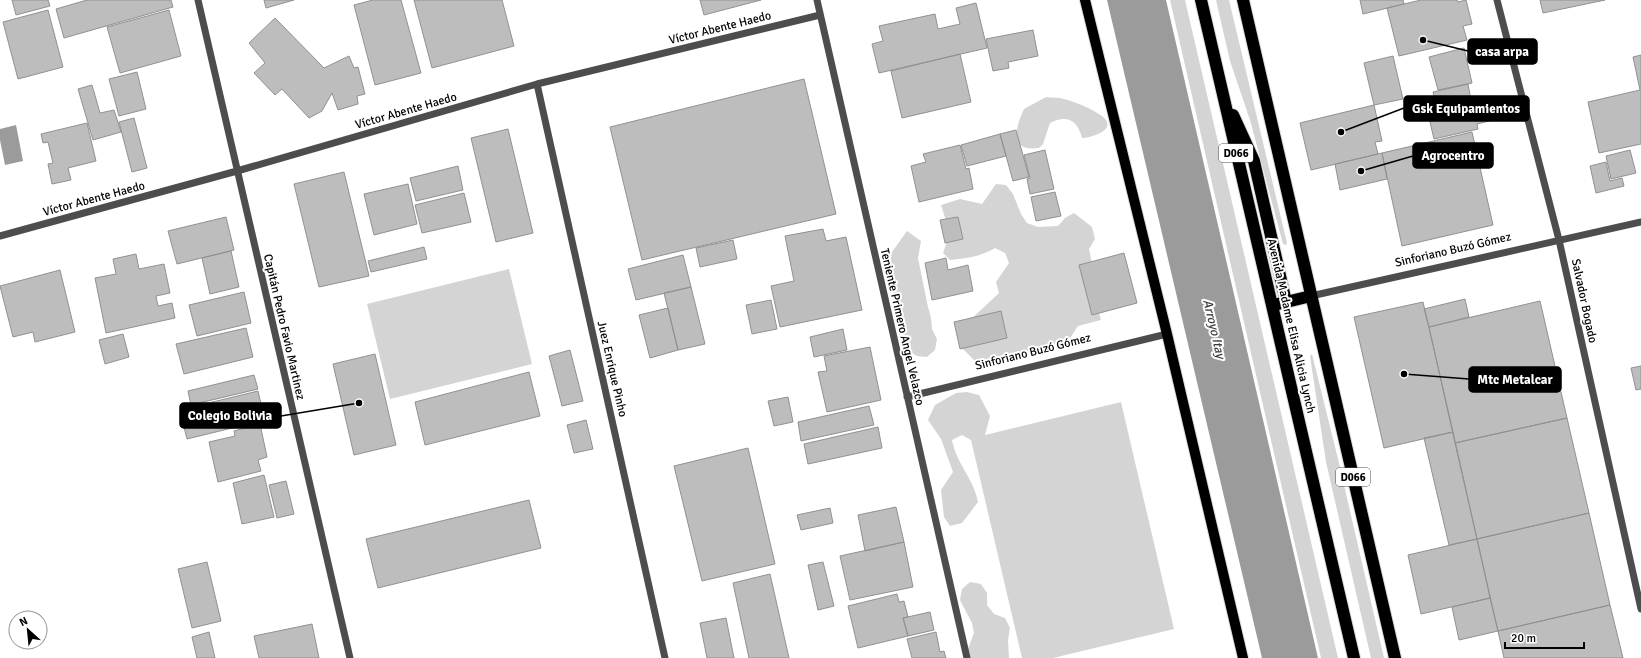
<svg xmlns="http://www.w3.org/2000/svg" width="1641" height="658" viewBox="0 0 1641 658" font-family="Signika,sans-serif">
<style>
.green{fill:#d4d4d4}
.water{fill:#9b9b9b}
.building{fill:#bdbdbd;stroke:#919191}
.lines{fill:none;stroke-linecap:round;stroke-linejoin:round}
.major-casing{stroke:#dbdbdb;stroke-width:12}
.highway-casing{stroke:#dbdbdb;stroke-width:14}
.minor{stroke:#4d4d4d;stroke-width:7}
.major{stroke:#000;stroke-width:10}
.highway{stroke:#000;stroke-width:12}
.labels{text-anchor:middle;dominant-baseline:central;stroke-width:4;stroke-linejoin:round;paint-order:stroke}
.shield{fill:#fff;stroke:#4c4c4c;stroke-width:1}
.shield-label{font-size:11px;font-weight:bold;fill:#000}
.street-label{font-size:12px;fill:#000;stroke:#fff}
.water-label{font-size:13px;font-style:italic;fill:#3c3c3c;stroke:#fff}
.leader{fill:none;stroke:#000;stroke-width:1.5}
.callout-dot{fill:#000;stroke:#fff;stroke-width:1.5}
.callout{fill:#000;stroke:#000;stroke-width:1.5}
.callout-label{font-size:13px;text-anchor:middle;font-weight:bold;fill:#fff}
</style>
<rect width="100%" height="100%" fill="#fff"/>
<path class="green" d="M1170 0H1185L1338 658H1321Z
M1216 0H1229L1287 243 1286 245 1283 244 1250 120 1230 61Z
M1046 97C1052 98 1059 97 1064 99 1076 102 1092 109 1102 116 1119 129 1092 138 1082 138 1078 121 1067 114 1050 123L1043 144 1039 148C1009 152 1015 128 1024 109Z
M996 184 1006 185 1013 194 1021 214 1027 223 1038 227 1058 226 1065 218 1074 213 1092 227 1095 239 1089 249C1095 274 1093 296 1101 320L1078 326 1068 341 978 364 962 348 967 323 999 293 996 282 1009 263 1005 253 995 248C980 257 967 258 950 260L943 253 950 233 941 205 960 199 982 204Z
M907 231 921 241 918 258 928 307 931 318 932 329 937 339 935 350 927 357 917 356 907 350 900 339 889 270 892 252Z
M509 269 532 364 390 399 367 304Z
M1312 354 1338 459 1384 658H1371L1326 462 1310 356Z
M967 392 979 395 990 416 985 435 1121 402 1174 629 1053 658H1022L971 440 962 435 952 440C956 463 974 479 978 502L962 523 950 526 944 517 941 490 953 472 941 439 928 420 935 405 956 393Z
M970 582 981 584 987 593V605L994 614 1005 618 1010 628 1008 640 1009 658H967L966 654 974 633 972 623 960 600 962 589Z"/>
<path class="water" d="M1107 0H1166L1318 658H1262Z
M16 125 23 161 5 165 0 140V129Z"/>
<path class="building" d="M12 0H48L50 6 16 15Z
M87 0H171L173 7 64 38 56 9Z
M264 0H294L266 8Z
M373 0H401L421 73 375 85 354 5Z
M414 0H502L514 46 432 68Z
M700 0H761L704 15Z
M1360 0H1403L1404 4 1363 14Z
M1421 0H1457L1458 2 1466 0 1472 24 1463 26 1467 40 1399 56 1387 8Z
M1540 0H1605L1543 13Z
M976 3 987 48 879 73 872 44 883 41 879 26 935 14 938 29 960 24 956 8Z
M48 10 63 67 18 79 3 22Z
M169 10 181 56 120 73 107 27Z
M275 18 324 68 349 56 354 68 358 67 365 94 357 96 358 104 338 110 332 93 322 111 309 118 282 89 275 95 254 73 265 63 249 43Z
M1033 30 1038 56 1008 62 1009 68 993 71 986 39Z
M1464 48 1472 83 1438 90 1429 57Z
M960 54 971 102 902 118 891 71Z
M1641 55V144L1599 153 1588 102 1640 90 1633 57Z
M1393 56 1403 99 1374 105 1364 63Z
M137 72 146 109 119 116 109 79Z
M804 79 836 214 642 260 610 127Z
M1468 84 1471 100 1492 96 1497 119 1477 124 1478 129 1434 139 1429 118 1439 116 1433 92Z
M92 85 100 113 114 110 121 132 93 140 78 89Z
M1374 105 1382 141 1375 142 1378 154 1311 170 1300 123Z
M134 118 147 168 132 172 119 122Z
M87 123 96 161 68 168 71 180 52 184 48 164 53 163 48 142 43 143 41 134Z
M508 129 533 233 496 242 471 138Z
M1016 130 1029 177 1013 181 1000 134Z
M1472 132 1493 225 1402 246 1382 153Z
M1000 134 1006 156 967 166 961 145Z
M960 145 966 169 969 168 973 189 919 202 911 166 926 162 923 154Z
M1045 150 1054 189 1030 194 1027 179 1030 178 1024 155Z
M1630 150 1636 173 1611 179 1606 156Z
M1382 153 1387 179 1340 190 1335 164Z
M1606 162 1610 181 1622 178 1624 186 1596 193 1590 166Z
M458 166 463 190 416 201 410 178Z
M344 172 369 276 319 287 294 184Z
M408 184 417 224 374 235 364 194Z
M1055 192 1061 216 1036 221 1031 197Z
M464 193 471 222 422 233 415 205Z
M226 217 234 250 177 264 168 231Z
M958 217 963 239 945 243 940 220Z
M823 229 826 241 846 237 862 310 780 327 771 286 794 281 785 236Z
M733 240 737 259 700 267 696 248Z
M424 247 427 259 371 272 368 261Z
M231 251 239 287 210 294 202 258Z
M1124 253 1137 303 1092 315 1079 265Z
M136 254 139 269 164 264 170 293 156 296 158 306 172 303 175 318 106 333 95 278 116 274 113 259Z
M683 255 691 287 636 300 628 269Z
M946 258 948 270 968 265 973 291 932 300 925 263Z
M60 270 75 332 35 342 33 332 13 337 0 286Z
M691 287 705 344 678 350 664 293Z
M244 292 251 323 197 336 189 305Z
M1465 299 1469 317 1429 327 1424 309Z
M771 300 777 329 752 334 746 305Z
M1540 301 1567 418 1455 443 1429 327Z
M1423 302 1453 432 1384 448 1354 317Z
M668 308 678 350 650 358 639 315Z
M1001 311 1007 338 960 349 954 322Z
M246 328 253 357 184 374 176 344Z
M843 329 847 350 814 357 810 337Z
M123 334 129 357 105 364 99 340Z
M870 347 881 400 827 412 818 372 827 371 824 356Z
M570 350 583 401 562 406 549 356Z
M375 354 396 445 354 455 333 364Z
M1641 366V389L1636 390 1631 368Z
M529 372 540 416 425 445 415 402Z
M254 375 258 389 191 405 188 391Z
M258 391 261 404 195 420 192 407Z
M788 397 793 422 774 426 768 401Z
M261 404 265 420 187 439 183 423Z
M869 406 874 425 801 441 798 422Z
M1567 418 1589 513 1477 539 1455 443Z
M586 420 593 449 574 453 567 425Z
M260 424 267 457 258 460 261 471 218 482 209 442 235 436 234 431Z
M878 427 882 448 808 464 804 444Z
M1453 432 1477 539 1449 545 1424 438Z
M748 448 775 564 702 581 674 466Z
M264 475 274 517 242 524 233 483Z
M286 481 294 514 277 518 269 485Z
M529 500 541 548 378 588 366 539Z
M896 507 904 542 865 551 858 515Z
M830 508 833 523 801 530 797 515Z
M1589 513 1610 605 1498 631 1477 539Z
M1477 539 1490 598 1421 614 1408 555Z
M904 542 913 587 850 600 840 556Z
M207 562 221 621 192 628 178 569Z
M823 562 834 606 818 610 808 565Z
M770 574 789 658H749L733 583Z
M897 594 899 602 904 601 908 617 903 618 908 636 858 648 848 606Z
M1490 598 1498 631 1459 640 1452 607Z
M1610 605 1623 658H1504L1498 631Z
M930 612 934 630 908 636 903 618Z
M726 618 734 658H707L700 623Z
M312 624 319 658H259L254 636Z
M209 632 215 658H197L192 637Z
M936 632 940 652 944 651 946 658H912L907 639Z"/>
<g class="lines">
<g class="major-casing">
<path id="major" d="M1085 0 1167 334 1243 658"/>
</g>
<g class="highway-casing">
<path id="highway" d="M1201 0 1354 658
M1243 0 1395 658
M1233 115 1254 161 1286 302
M1278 304 1311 296"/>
</g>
<path class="minor" d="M198 0 350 658
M817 0 967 658
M1497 0 1559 240 1641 609
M537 84 665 658
M0 236 237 171 537 84 820 15
M1311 296 1641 222
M907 397 1167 334"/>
<use href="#major" class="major"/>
<use href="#highway" class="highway"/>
</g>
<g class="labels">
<g class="shield">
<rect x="1219" y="144" width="34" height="18" rx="3"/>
<rect x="1336" y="468" width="34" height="18" rx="3"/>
</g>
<g class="shield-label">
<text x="1236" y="153">D066</text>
<text x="1353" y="477">D066</text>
</g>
<g class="street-label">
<text transform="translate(720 28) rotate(-14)">Víctor Abente Haedo</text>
<text transform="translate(406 111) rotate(-16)">Víctor Abente Haedo</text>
<text transform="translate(94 199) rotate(-15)">Víctor Abente Haedo</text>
<text transform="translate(1453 250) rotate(-13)">Sinforiano Buzó Gómez</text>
<text transform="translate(1584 301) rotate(78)">Salvador Bogado</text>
<text transform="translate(1291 326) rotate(77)">Avenida Madame Elisa Alicia Lynch</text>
<text transform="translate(284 327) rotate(77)">Capitán Pedro Favio Martinez</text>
<text transform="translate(902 327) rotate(77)">Teniente Primero Angel Velazco</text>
<text transform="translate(1033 352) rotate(-14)">Sinforiano Buzó Gómez</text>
<text transform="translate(612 369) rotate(77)">Juez Enrique Pinho</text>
</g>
<g class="water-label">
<text transform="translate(1214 329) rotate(77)">Arroyo Itay</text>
</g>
</g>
<path class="leader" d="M1423 40L1468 51M1341 132L1404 108M1361 171L1413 156M1404 374L1469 379M359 403L281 416"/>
<g class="callout-dot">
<circle cx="1423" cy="40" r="4"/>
<circle cx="1341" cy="132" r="4"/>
<circle cx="1361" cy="171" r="4"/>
<circle cx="1404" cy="374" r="4"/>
<circle cx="359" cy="403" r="4"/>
</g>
<g class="callout">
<rect x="1468" y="39" width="69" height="25" rx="4"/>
<rect x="1404" y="96" width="125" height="25" rx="4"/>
<rect x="1413" y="143" width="80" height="25" rx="4"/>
<rect x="1469" y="367" width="92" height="25" rx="4"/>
<rect x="180" y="403" width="101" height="25" rx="4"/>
</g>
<g class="callout-label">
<text x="1502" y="56">casa arpa</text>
<text x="1466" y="113">Gsk Equipamientos</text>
<text x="1453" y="160">Agrocentro</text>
<text x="1515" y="384">Mtc Metalcar</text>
<text x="230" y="420">Colegio Bolivia</text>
</g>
<g transform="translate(28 630) rotate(333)"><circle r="19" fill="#ffffff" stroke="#999999"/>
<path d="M0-3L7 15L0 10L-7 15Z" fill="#000000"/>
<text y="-6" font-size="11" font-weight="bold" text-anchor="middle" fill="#000000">N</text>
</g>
<path d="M1505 642v6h79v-6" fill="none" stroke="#000000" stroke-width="2"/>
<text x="1511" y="642" font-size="12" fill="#000000" stroke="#ffffff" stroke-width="3" paint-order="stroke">20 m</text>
</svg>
